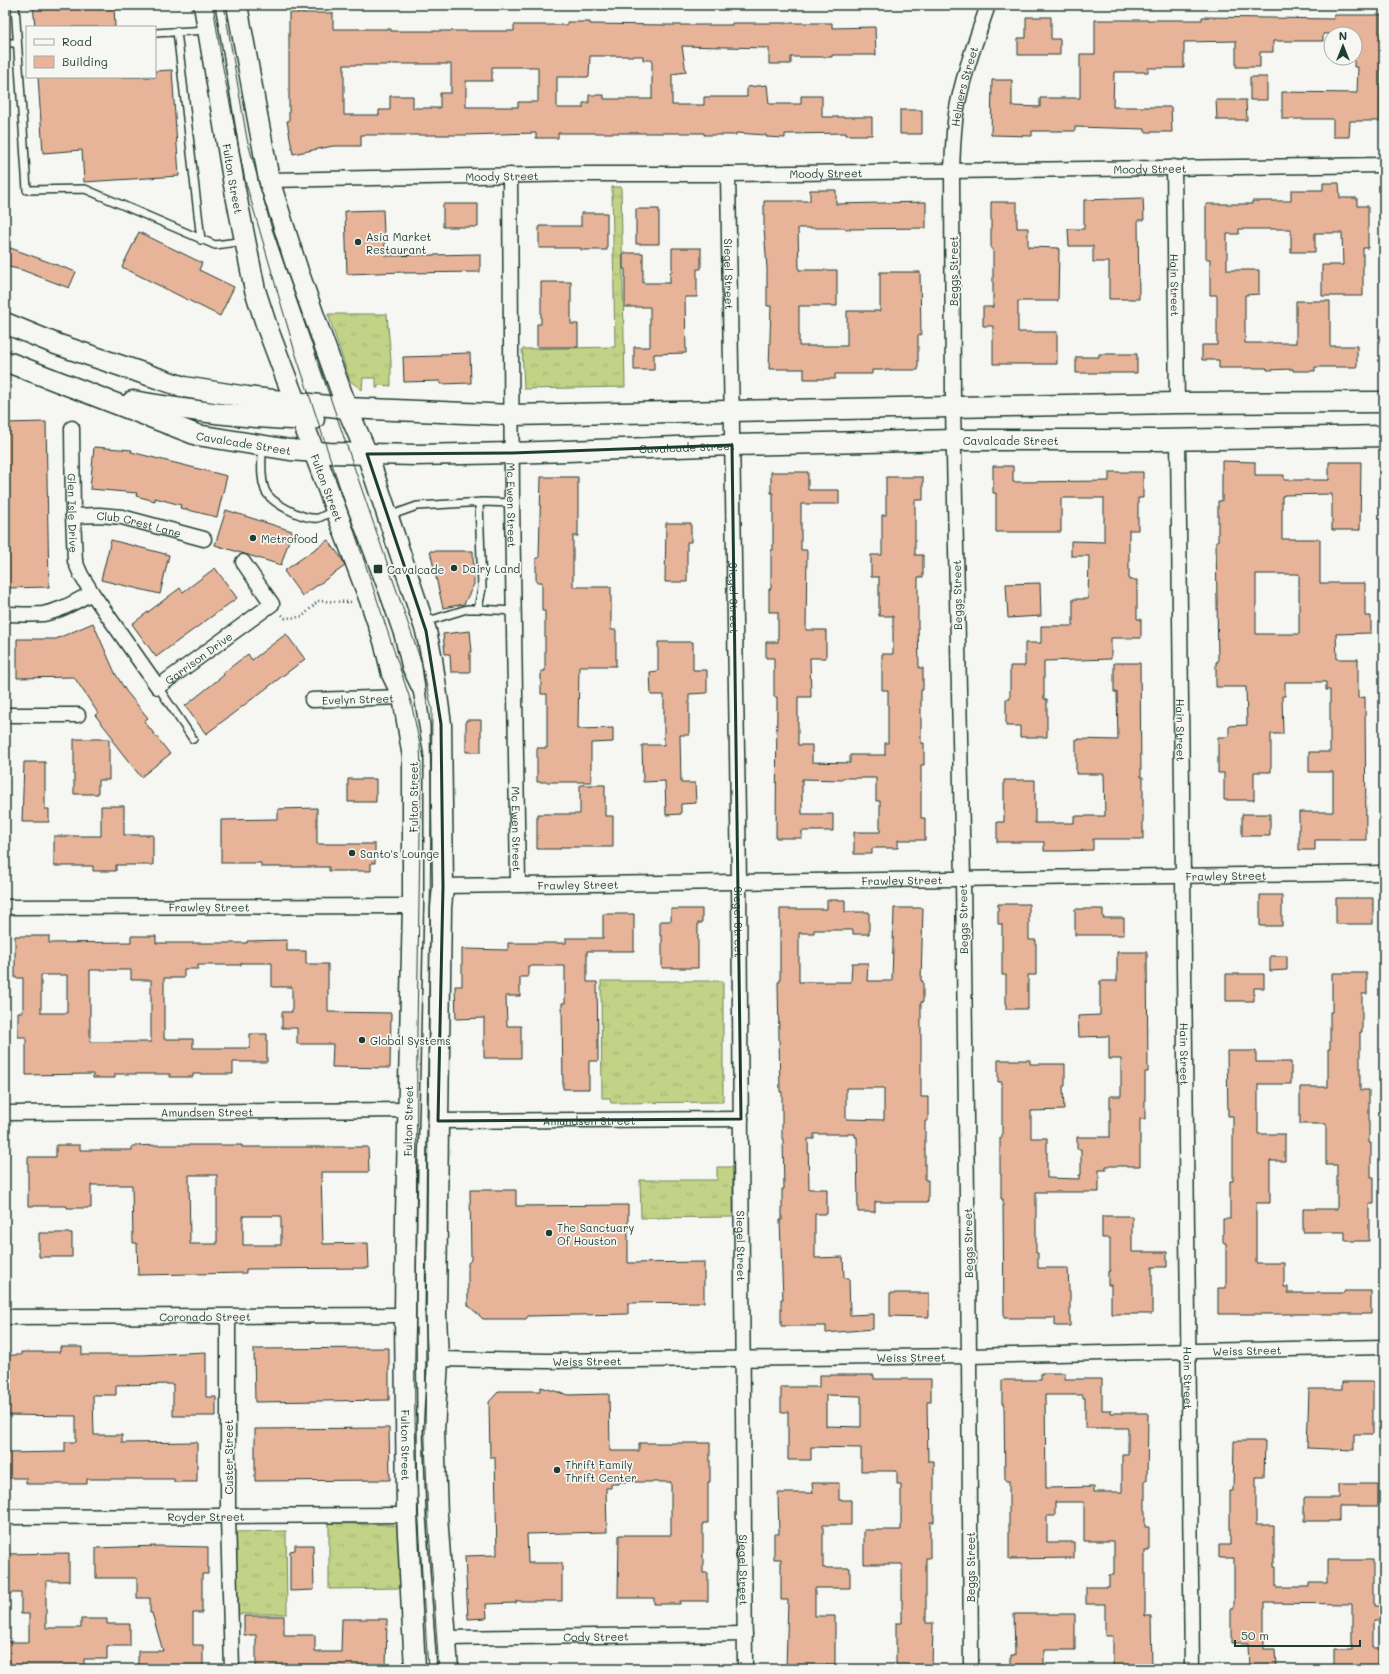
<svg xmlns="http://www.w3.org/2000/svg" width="1389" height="1674" viewBox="0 0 1389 1674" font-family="Mali,sans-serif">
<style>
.grass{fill:url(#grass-tufts);stroke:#70885d}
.building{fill:#e7b499;stroke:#1f3d34;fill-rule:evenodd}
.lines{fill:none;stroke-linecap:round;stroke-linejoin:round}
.lane-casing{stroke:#1f3d34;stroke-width:10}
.street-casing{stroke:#1f3d34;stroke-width:17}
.secondary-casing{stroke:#1f3d34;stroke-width:23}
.path{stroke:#1f3d34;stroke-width:2.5;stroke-dasharray:1 3;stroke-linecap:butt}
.lane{stroke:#f6f6f2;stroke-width:7}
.street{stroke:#f6f6f2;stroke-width:14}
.secondary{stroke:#f6f6f2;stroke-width:20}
.tram{stroke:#1f3d34;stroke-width:1}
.marked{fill:none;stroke:#1f3d34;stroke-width:3;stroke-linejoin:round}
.poi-dot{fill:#1f3d34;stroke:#f6f6f2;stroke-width:1.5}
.labels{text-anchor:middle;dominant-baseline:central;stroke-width:3.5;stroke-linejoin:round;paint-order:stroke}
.street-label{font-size:11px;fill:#1f3d34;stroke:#f6f6f2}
.poi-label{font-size:11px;fill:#1f3d34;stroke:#f6f6f2;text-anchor:start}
</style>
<defs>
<pattern id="grass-tufts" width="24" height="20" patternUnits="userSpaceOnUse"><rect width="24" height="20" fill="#c2d286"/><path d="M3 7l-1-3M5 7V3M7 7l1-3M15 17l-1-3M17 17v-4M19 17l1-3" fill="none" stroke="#a6b574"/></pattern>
</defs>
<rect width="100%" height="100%" fill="#f6f6f2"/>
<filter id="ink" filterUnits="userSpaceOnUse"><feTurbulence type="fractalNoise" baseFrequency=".025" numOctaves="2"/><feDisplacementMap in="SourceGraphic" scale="8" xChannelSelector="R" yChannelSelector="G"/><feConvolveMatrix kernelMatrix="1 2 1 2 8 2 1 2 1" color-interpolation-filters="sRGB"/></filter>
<g filter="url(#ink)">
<path class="grass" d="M612 187H621L625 387 524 389 522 349 615 347Z
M328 314H387L391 361V386L378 385V388H376V378H363L362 390 350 381Z
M601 981H723V1102L611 1103 610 1098H602Z
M717 1167H733V1217L641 1218 640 1180H717Z
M329 1523 394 1525 401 1530 402 1588 329 1589Z
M286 1531 287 1614H236L235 1532Z"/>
<path class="building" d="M33 5H90V7L114 6 115 27H35Z
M289 13H333V29H391V31H514V25H567V22H590V24L666 25H732V23H832V28L875 27 876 55H832V57H791V64H769V48L682 46 686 72 672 74V105H704V97H747V87L767 85 769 104H801V96H822V117H872V135H846V133L785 134V138L766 137V135L736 133V135H704V133H558V138H536V133L465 135H361V146H333L293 154 287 121H289ZM590 56H643V60H652V99H604V95H589V103H583V108H557V77H589ZM391 64H451V93H440V108H413V96H390V110H379V115H344V65H391ZM492 67H538V102H518V107H466V81H492Z
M1334 15H1381L1380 121H1350L1349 137H1333V119H1282V92L1357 93 1358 67H1354L1355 34H1323V41H1273V52H1260V67H1236V41L1184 42V68H1148V72H1114L1113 107H1171L1172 132H1145V129L1075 127V131H1032V136L991 135 992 80H1012V106L1040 107V98H1080V54H1095V20H1202V17L1334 19Z
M1026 17H1051V39H1060V55H1018V38H1026Z
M172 70 179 176 84 182 82 150 43 153 38 77H155V71Z
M1250 77H1267V100H1250Z
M1216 100H1246L1247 120H1217Z
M900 110H922V134H900Z
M1323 183H1339L1340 198H1357V206H1368V248H1363V296H1322V265H1343L1342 233H1315V252H1291V229H1239V234H1227V270H1259V294L1245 295V343H1296V301H1330V346H1357V367H1315V371H1293V369L1267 370V368H1219V360H1202V345H1217V295H1210V259H1206V204H1252V201H1291V190H1323Z
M810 190H836V204L926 202V228L845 229V228H798L799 270H837V306H799V346H847V311H880V272H920L921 335H918V370H872V374H835V379H804V369H769L771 306H767V268L764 228V201H810Z
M1143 198 1144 220H1138L1139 299H1109V262H1093V246H1069L1068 229H1084V200Z
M991 202H1017V228H1028V247L1059 248 1058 301H1018V332H1057V364H993V326H983V307H993V249H991Z
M443 204H478V227H443Z
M636 209H659V244H636Z
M383 210 385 256 480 254V272L404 273V272L347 274 345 211Z
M581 213H607V250H581V248H539V226H581Z
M139 232 202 263 199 270 234 287 220 316 122 267Z
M5 246 76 272 69 288 22 270 5 266Z
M672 248H701V269H697V297H685L686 353 654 354V370H634V347H650V307H625V269H623V253H643V283H670V272H672Z
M541 282H571V324H578V347H537V324H541Z
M470 353 471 383 440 384V381L404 382 403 357 440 356V354Z
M1099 354H1137V373H1076V357H1099Z
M46 422 49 587 7 588 5 423Z
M94 447 132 450 131 452 227 476 217 517 180 508 181 505 155 498V501L136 496 137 493 90 489Z
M1222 461 1255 462V475H1284V480H1329V462H1361L1360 530H1332V494L1284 495V496H1282V539H1320V583H1365V616H1371V633L1336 634 1337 659H1358V698L1365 697 1366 840H1315V850H1299V812H1333V772H1309V752H1330V690H1326V682H1285V696H1282L1283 734H1271V772H1254V800H1224V773H1218V737H1229V726L1247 725 1246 687H1216V662H1218L1216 541H1218V501H1222ZM1256 574H1299V634H1256Z
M993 466H1013V482L1109 481V472H1143V498H1138V530H1129V580H1137V619H1141V638H1111V659L1044 661V699H1047V737H1020V726H1006V699H1010V666H1025V643H1041V626H1073V599H1088L1089 556H1071V541L1104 542V498H1061V532H996V493H993Z
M771 472H808V490H839V504H801V550H807L806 630H826V658H810L811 697H798V745H812V762L850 763V755H885V743H888V690H882V654H893V616H879V577H871V555H882V515H886V477H923V500H915V555H923V577H918V624L919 668H923V690H921V743H924V765H921V818H925V840H898V848H872V854H854V832H880V801H876V778H842V780L802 779V814H833V831H802V838H776L777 697H774V658H766V642H778V612H769V589H771V550H773V493H771Z
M541 477H578V536H573V587H611V630H616V666H579L578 729 613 728V742L591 743V782H537V748H547V694H541V671H545V611H542V582H536V558H539Z
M226 510 292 531 281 565 215 545Z
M666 523H691V542H687V582H665Z
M111 540 169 555 160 594 101 580Z
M328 540 342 559 345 566 302 596 284 571Z
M430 551H473L474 584 464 604 443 608Z
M215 568 237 598 156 657 132 624 180 588 183 592Z
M1040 583 1041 616 1008 618 1006 584Z
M93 623 115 673 126 691 148 718 144 721 170 754 141 777 111 739H114L95 715 98 713 74 677 17 678V639H56Z
M470 631 472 652H470V672H451L450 654H445L443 634Z
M286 634 305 659 206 734 185 706 224 675 223 673 248 654 252 660Z
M658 642H693V670H707V693L689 694V735H680L681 783H695L696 803 681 804V814L666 815 665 781 643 782 642 745H664V695H651L650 672 658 671Z
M1114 663H1140L1141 777H1143V839H1093V850L1064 851H1044V842H997V822H1004V780H1035V823H1074V816H1105L1104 774H1076V739L1118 740 1117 692H1114Z
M466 720H481V752H466Z
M74 739H109V780H98V794H74Z
M24 762H45V809H49V822H22Z
M348 779H376V802H348Z
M580 785H605V816H613V847H561V849H537V814H580Z
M101 806H124V835H153V865H116V871H93V866H54V836H101Z
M317 808V844H375V863H371V871H329V867H261V863H221V820L278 819V809Z
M1242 814H1270V836H1242Z
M1260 895H1282V926H1260Z
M1336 898H1373V924H1336Z
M827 900H845V912H869V934H853V930H814V933H799V982H851L852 963H868L867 981H892L894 908H923L921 981H923V1002H921V1097H928V1121H925V1180H928V1202H875V1212H858L857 1137H855V1134H814V1139H808L809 1189H827V1214H815V1258L843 1257 844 1278H849L850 1315 873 1314V1329L826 1333V1326H781V1299H783L780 1220H782V1189H784L783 1139H782V1092H780L778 982H780V909H827ZM846 1088H884V1120L846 1119Z
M998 904H1029V940H1036V975H1028V1009H1006V975H1002V924H998Z
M671 909H702V923H698V968H662V936H660V921H671Z
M1075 909H1103V918H1124V935H1075Z
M603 914H634V951H587V982H597L598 1048V1061H589V1089H563L562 1003H565V966H528V977H520V996H506L507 1026H521V1058H484V1018L456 1019 455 986H462V949L508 950V943H566V938H603Z
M15 936H49V943L131 942V936H156V943H247V941L287 940V951H306V964H328V1012L391 1013 390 1068 332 1067 333 1044H297V1028H282V1012H292V987H272V963H241V965H198V969H184V978H164V1039H193V1048H250V1034H267V1062H233V1074H193V1077H170V1074H115V1078H93V1074L26 1075V1037H18V1012H23V978H15ZM90 970H131V980H151V1042H90ZM41 975H67V1013H41Z
M1117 952H1147L1148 1072H1145V1119H1140V1166H1106V1170H1099V1192H1036V1253H1038V1268H1068L1069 1291H1070V1326H1055V1318H1004L1003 1199H1001V1174H1000V1138H1002V1082H998V1060H1030V1064H1065V1086H1063L1064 1110 1031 1111V1138H1047V1178L1079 1179V1175H1081V1149H1077V1137H1110V1096H1121V1059H1109V1036L1079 1037 1078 1016 1100 1015V981H1117Z
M1270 956H1287V970L1270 971Z
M1332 973H1367V994H1362V1032H1360V1090H1369V1143H1371V1177H1374V1204H1369V1241H1345V1232H1303V1209H1337V1165H1326V1124H1300V1087H1328V1049H1330V1012H1332Z
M1226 974H1264V988H1254V1001H1226Z
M1227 1051H1256V1062H1291V1084H1258V1134H1285V1161H1270V1203H1256V1263H1284V1287H1288V1293H1344V1291H1371V1314H1218V1288H1226V1243H1223V1219H1230V1181H1233V1116H1228Z
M56 1145H80V1150H132V1146L159 1145H242V1147H368L369 1172H321L323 1244 368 1243 369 1268 246 1269V1273L138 1275 137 1243H133L132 1185H91V1208H67V1206H28V1157H56ZM189 1175H217V1244H190ZM243 1216H281V1245H243Z
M470 1190H516V1206L628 1205V1263L704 1262V1302L628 1303V1314L528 1316 526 1319H483L468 1305V1263L471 1260Z
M1102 1216H1132V1252H1167V1267H1152V1314H1111V1285H1108V1271H1110V1238H1102Z
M39 1233H72V1257H39Z
M890 1293H929V1317L890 1316Z
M60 1347H82V1355H141L206 1352V1397H216V1416H173V1384L116 1385V1395H93L94 1435H122V1443L197 1442V1482H174V1479H87V1484H26V1478H5V1453L65 1452V1442H76V1416L5 1415V1355H21V1352H60Z
M389 1348V1400L255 1402 254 1349Z
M1041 1373H1065V1379H1102V1410H1111V1413H1148L1147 1480H1145V1527H1149V1551H1145V1616H1151L1152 1669H1113V1636H1105V1604H1086V1587H1109V1575H1114V1541H1084V1502H1055V1516H1047V1542H1074V1558L1009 1559V1481H1005L1004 1404H1002V1380H1041ZM1045 1395H1083V1398H1085V1428H1128V1454H1122V1492H1094V1487L1046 1488Z
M819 1375H874V1379H931V1402H927L928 1461H934V1522H930V1558H926V1623H933L932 1669H896V1623H902V1564H864V1530H901V1484H897V1471H861V1448L811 1447V1460H788V1412H781V1387H819ZM826 1395 861 1396V1427L826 1426Z
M1342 1382H1373V1434H1354V1450L1307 1448 1309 1389H1342Z
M541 1387 568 1395 609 1394 610 1451H639V1443H710V1482H708V1523H703V1573H708V1601H680V1604H654V1598H618L619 1535H671V1482H619V1484H611V1488H606L607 1532 527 1534 528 1563H562V1601H516V1603L486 1604 487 1618 468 1619 465 1556 497 1555 495 1457H490L489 1402 499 1391H540Z
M389 1428 390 1480 255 1481V1429Z
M1234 1441H1265L1264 1477H1256V1525H1274V1566H1276V1587H1309V1583H1327V1560H1373V1606H1384V1621H1373V1648H1383V1669H1334V1648H1352V1604L1264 1603V1649H1275L1276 1669H1249L1248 1643H1231V1608H1234V1558H1219V1545H1230V1491H1233Z
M812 1483H839V1500H851V1525H823V1568H850V1588H815V1616H835V1664H827L828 1669H786L788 1600H781V1559H774V1534H779L778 1493H813Z
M1339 1484H1378V1506H1339V1521H1304V1498H1339Z
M295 1545H313L314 1590 290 1591V1551L295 1550Z
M158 1546 208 1547V1574H202V1613H193V1645H203V1669H138V1651H163L152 1613H150V1598H137V1578H96V1548Z
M69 1553V1581H46V1628H81V1619H107V1624H130V1646H107V1659H84V1669H5V1642H29V1614H21V1593H5V1554Z
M1014 1614H1075V1650H1044V1669H1011V1655H1015Z
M244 1616H284V1635H315V1652H341L342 1619H387L386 1669H256V1635H244Z"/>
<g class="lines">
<g class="lane-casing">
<path id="lane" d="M15 5 27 190 85 189 215 245 245 241
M177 31 201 240
M155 33 208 30
M5 43H17
M262 448C262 462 260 477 265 490 270 503 304 520 318 518 324 516 330 512 335 510
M389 516 417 506 484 502 512 503
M478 609 514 611
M425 622 467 609H478L482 588 479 502
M158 687 193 739"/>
</g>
<g class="street-casing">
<g id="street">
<path id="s1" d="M1174 167 1177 403"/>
<path id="s2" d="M728 174 739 881 745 1669"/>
<path id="s3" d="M510 175 512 503 518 884"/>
<path id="s4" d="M269 180 584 174H728L1384 165"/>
<path id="s5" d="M72 428 73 516 75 561 81 575 92 593 158 687 272 604 243 562"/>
<path id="s6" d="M1178 440 1192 1669"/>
<path id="s7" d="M73 516 99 515 122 517 204 539"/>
<path d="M5 614C17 614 31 615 43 614 61 611 76 601 92 593"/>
<path id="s8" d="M312 700 403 697"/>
<path d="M5 715H78"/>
<path id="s9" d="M443 886 1384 873"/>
<path id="s10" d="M5 907 413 906"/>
<path id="s11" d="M5 1113 408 1110"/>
<path id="s12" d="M438 1121 741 1119"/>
<path id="s13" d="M5 1317 405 1315"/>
<path d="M228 1317V1517L232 1669"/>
<path id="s14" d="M438 1359 548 1361 969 1356 1384 1347"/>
<path id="s15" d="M5 1517 407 1515"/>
<path id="s16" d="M447 1638 745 1634"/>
<path id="s17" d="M971 1669 969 1356 963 880 953 407 952 170C953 151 953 133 956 114 962 77 976 41 988 5"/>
</g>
</g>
<g class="secondary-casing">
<g id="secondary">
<path id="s18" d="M204 5 234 185 255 290 267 327 371 603 384 641 392 674 403 697 413 757V906L406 1217 405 1315 407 1515 415 1669"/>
<path d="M237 5 269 180 298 271 347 408 367 454 426 631 432 659 441 724 443 886 441 908 438 1121 436 1315 438 1359 434 1431 437 1515 448 1669"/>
<path d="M5 323 56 344 184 387 247 397 347 408 512 415 1177 403 1384 402"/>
<path id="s19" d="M5 361 197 435 290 450 329 453 416 455 512 453 732 445 954 440H1161L1384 436"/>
<path d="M133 401C191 411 256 420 314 419"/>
</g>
</g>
<path class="path" d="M282 615 285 618 302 617 318 601 351 602"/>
<use href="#lane" class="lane"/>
<use href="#street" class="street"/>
<use href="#secondary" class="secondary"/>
<path class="tram" d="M213 5 222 63 245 180 295 352 411 702 420 745 421 771 417 1032 416 1315C411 1433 421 1551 428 1669
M224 5 247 139 271 226 421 661 432 709 425 1440 428 1516 439 1669"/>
</g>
</g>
<path class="marked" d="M732 445 741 1119 438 1121 443 886 441 724 426 631 367 454 512 453Z"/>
<g class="poi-dot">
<circle cx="358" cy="242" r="4"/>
<circle cx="253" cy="538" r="4"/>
<circle cx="454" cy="568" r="4"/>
<rect x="373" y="564" width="10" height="10" rx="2"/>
<circle cx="352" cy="853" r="4"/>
<circle cx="362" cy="1040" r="4"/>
<circle cx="549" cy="1233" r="4"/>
<circle cx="557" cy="1470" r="4"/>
</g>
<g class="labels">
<g class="street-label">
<text stroke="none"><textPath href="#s17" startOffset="1584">Helmers Street</textPath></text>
<text stroke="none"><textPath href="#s4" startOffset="881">Moody Street</textPath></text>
<text stroke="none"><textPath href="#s4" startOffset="557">Moody Street</textPath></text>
<text stroke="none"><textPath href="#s4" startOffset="233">Moody Street</textPath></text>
<text stroke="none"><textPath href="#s18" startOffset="176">Fulton Street</textPath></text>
<text transform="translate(953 271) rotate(-90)">Beggs Street</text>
<text stroke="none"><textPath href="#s2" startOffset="100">Siegel Street</textPath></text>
<text stroke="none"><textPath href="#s1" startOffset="118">Hain Street</textPath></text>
<text stroke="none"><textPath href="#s19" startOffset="1021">Cavalcade Street</textPath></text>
<text stroke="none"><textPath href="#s19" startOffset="253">Cavalcade Street</textPath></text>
<text stroke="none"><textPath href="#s19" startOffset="697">Cavalcade Street</textPath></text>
<text stroke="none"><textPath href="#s18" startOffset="500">Fulton Street</textPath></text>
<text stroke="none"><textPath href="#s3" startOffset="330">Mc Ewen Street</textPath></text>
<text stroke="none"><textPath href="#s5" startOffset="85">Glen Isle Drive</textPath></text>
<text stroke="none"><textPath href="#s7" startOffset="67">Club Crest Lane</textPath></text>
<text transform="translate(957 595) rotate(-91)">Beggs Street</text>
<text stroke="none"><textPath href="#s2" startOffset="424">Siegel Street</textPath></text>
<text stroke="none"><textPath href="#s5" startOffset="334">Garrison Drive</textPath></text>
<text stroke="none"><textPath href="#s8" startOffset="46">Evelyn Street</textPath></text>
<text stroke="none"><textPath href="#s6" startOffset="290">Hain Street</textPath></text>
<text transform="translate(413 797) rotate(-90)">Fulton Street</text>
<text stroke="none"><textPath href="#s3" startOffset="654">Mc Ewen Street</textPath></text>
<text stroke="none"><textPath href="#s9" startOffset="783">Frawley Street</textPath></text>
<text stroke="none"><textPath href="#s9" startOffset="459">Frawley Street</textPath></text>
<text stroke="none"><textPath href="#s9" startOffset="135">Frawley Street</textPath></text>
<text stroke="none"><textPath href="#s10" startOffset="204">Frawley Street</textPath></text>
<text transform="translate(963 919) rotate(-91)">Beggs Street</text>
<text stroke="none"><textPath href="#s2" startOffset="748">Siegel Street</textPath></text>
<text stroke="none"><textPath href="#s6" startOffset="614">Hain Street</textPath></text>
<text stroke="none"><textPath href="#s11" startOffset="202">Amundsen Street</textPath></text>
<text stroke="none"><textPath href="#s12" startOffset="151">Amundsen Street</textPath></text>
<text transform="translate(408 1121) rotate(-89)">Fulton Street</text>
<text transform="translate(968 1243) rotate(-91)">Beggs Street</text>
<text stroke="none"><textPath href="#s2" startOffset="1072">Siegel Street</textPath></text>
<text stroke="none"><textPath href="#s13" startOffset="200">Coronado Street</textPath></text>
<text stroke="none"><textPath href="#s14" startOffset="809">Weiss Street</textPath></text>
<text stroke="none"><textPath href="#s14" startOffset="473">Weiss Street</textPath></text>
<text stroke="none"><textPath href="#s14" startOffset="149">Weiss Street</textPath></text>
<text stroke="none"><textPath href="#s6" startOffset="938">Hain Street</textPath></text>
<text stroke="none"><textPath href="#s18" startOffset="1472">Fulton Street</textPath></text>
<text transform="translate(228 1457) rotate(-90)">Custer Street</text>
<text stroke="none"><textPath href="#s15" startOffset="201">Royder Street</textPath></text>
<text transform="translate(970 1567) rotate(-90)">Beggs Street</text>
<text stroke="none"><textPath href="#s2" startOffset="1396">Siegel Street</textPath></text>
<text stroke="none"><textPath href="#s16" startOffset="149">Cody Street</textPath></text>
</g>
<g class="poi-label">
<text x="366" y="236">Asia Market<tspan x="366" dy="13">Restaurant</tspan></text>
<text x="261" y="538">Metrofood</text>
<text x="462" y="568">Dairy Land</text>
<text x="387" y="569">Cavalcade</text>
<text x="360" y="853">Santo's Lounge</text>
<text x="370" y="1040">Global Systems</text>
<text x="557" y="1227">The Sanctuary<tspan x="557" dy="13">Of Houston</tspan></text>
<text x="565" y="1464">Thrift Family<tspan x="565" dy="13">Thrift Center</tspan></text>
</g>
</g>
<rect width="1389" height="1674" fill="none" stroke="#f6f6f2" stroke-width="20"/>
<rect x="10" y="10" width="1369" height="1654" fill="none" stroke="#1f3d34" stroke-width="1.5" filter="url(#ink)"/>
<rect x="26" y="26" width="130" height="52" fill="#f6f6f2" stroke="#a0aca6"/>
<rect x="34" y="39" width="20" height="6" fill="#f6f6f2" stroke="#a0aca6"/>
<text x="62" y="46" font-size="12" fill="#1f3d34">Road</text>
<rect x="34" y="56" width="20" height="12" fill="#e7b499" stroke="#a0aca6"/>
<text x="62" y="66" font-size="12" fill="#1f3d34">Building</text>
<g transform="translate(1343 46)"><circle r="19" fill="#f6f6f2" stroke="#a0aca6"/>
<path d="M0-3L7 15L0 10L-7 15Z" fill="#1f3d34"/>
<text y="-6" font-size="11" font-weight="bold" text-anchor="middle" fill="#1f3d34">N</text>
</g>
<path d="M1235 1640v6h125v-6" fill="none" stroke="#1f3d34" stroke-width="2"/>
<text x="1241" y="1640" font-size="12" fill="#1f3d34" stroke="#f6f6f2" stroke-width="3" paint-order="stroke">50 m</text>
</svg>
